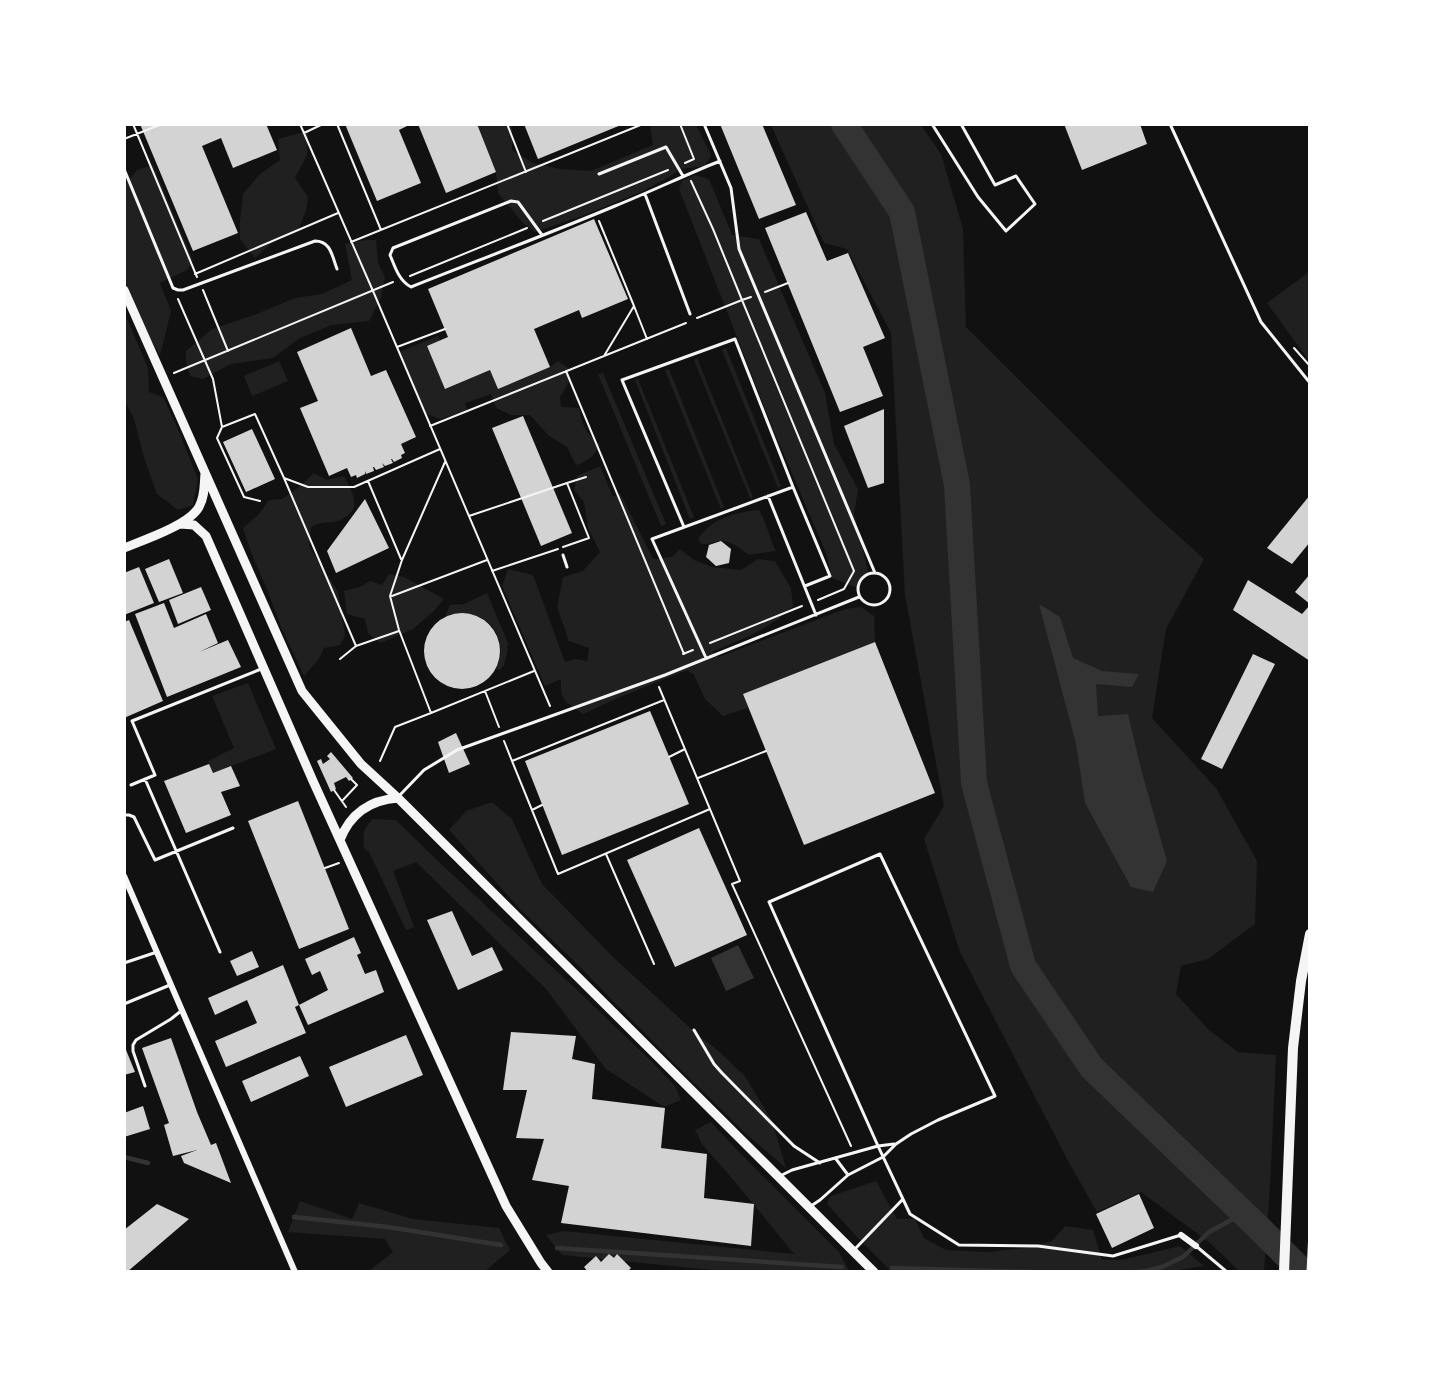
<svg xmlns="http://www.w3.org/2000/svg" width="1434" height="1396" viewBox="0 0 1434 1396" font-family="Poppins,sans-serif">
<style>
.green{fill:#202020}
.water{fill:#333}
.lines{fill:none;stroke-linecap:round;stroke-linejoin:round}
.stream{stroke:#333;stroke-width:4.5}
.river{stroke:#333;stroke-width:26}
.building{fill:#d3d3d3}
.path{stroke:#f5f5f5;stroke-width:2}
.service{stroke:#f5f5f5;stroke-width:3}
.minor{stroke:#f5f5f5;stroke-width:6}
.secondary{stroke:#f5f5f5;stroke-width:9}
.trunk{stroke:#f5f5f5;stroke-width:10}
</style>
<rect width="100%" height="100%" fill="#111"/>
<path class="green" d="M477 125H512V150L533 163 560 169 591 171 653 145 650 125H696L711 155 705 166 681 169 669 177 643 191 585 215 535 232 523 223 498 193 496 172Z
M771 125H921L941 154 963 229 966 327 1153 513 1204 559 1166 629 1152 718 1216 788 1257 861 1255 924 1208 959 1181 966 1176 994 1209 1030 1238 1052 1276 1055 1270 1188 1264 1271H1239L1210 1243 1141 1192 1097 1212 1067 1159 960 952 924 839 944 806 905 595 891 333 847 249 824 243Z
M308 131 307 155 295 178 308 197 306 211 299 228 273 242 255 258 240 239V220L243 194 260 174 280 160 278 139Z
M153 165 193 261 187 270 160 283 171 311 160 355 150 339 125 281V185L137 170Z
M695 175 709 179 732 235 759 239 825 393 834 444 858 489 854 514 868 571 855 587 832 578 826 553 773 429 679 189 682 181Z
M365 240H376L378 263 385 277 381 297 369 321 332 325 300 338 273 358 231 364 203 379 190 376 186 362V351L212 329 254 315 295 298 322 294 352 280 345 244Z
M1309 272V361L1267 303Z
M125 314 148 368 149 392 163 397 178 429 198 479 193 505 178 510 157 494 144 458 134 419 125 401Z
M438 336 440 341 427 347 446 389 490 370 498 389 550 367 558 361 568 368 569 382 560 397 561 407 579 408C583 428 585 431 600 445 595 455 587 462 576 465L567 447 549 436 530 415H511L496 408 491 394 465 403 467 411 440 419 425 413 399 352Z
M726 348 781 486 778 488 722 350Z
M697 358 753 497 750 498 694 360Z
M279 361 288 381 252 396 244 376Z
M669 369 724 507 721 509 665 370Z
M603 373 666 524 661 526 598 374Z
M638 379 694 517 690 519 635 380Z
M600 466 613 497 620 493 653 559 672 557 680 549 694 560 712 567 741 570 758 559 775 561 791 588 793 606C772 628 741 640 712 652L719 657 845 609 861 607 874 616 875 642 743 694 748 708 723 716 705 699 694 675 687 670 615 699 583 714C566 702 560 702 561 679L545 686 502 586 508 569 533 575 565 662 576 659 587 661 589 648 569 641 557 607 563 577 583 571 600 552 588 528 584 502 574 490 577 476Z
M314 473 327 480 344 476C350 488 362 506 347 516 343 519 339 521 334 522 325 523 318 522 311 527L309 546 338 592 345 636 340 645 324 648 319 659 304 676 281 627 267 589 252 555 243 528 258 515 269 500 282 499 298 488Z
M759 510C767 523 769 538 776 551L749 555C741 549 732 541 721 541 714 541 711 545 701 544L698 539C712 518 736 512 759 510Z
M389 574 404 577 444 599 434 611 413 629 380 643 368 633 365 619 347 614 344 591 360 587 370 581 382 585Z
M487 593 508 643 507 653 504 665 500 670 496 669C499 661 502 654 500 645 496 617 469 609 445 617L450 605 464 604Z
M248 683 276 749 213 773 208 761 234 748 212 696Z
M492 802 512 819 542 884 614 958 699 1036 714 1047 745 1076 772 1121 786 1168 746 1134 677 1066 578 965 520 909 449 830 466 811Z
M373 819 396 820 441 864 576 989 653 1063 675 1086 681 1100 664 1107 606 1069 546 989 416 862 393 871 414 927 406 930 369 852 364 849C363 834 362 830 373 819Z
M711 1122 736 1149 839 1252 849 1271H723L562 1255 546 1235 564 1231 794 1254 736 1183 702 1144 695 1130Z
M876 1181 897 1219H915L924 1238 946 1250 987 1252 1024 1248 1052 1241 1065 1226 1093 1230 1102 1260H1121L1180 1246 1204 1266 1165 1272 891 1271 858 1238 827 1204 831 1196Z
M300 1201 352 1219 359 1203 413 1219 499 1228 510 1250 485 1271H369L393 1252 385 1239 288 1232Z"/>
<path class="water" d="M1039 604 1060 617 1073 658 1102 671 1139 674 1132 687 1096 684 1098 716 1128 714 1141 769 1167 861 1153 892 1131 887 1085 803 1076 744Z
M738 945 754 978 726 991 711 958Z"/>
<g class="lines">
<path class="stream" d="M124 1157 148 1163
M294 1217 388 1227 501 1245
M557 1248 842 1267
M892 1268 1031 1272
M1136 1272 1146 1271 1162 1267 1183 1257 1209 1232 1244 1213"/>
<path class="river" d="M844 124 902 212 957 485 974 783 1023 966 1092 1068 1258 1227 1303 1272"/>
</g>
<path class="building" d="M140 124H266L277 150 233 168 221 138 202 146 238 233 193 251Z
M345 124H411L399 130 421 183 377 201Z
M418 124H477L496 172 446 193Z
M524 124H621V125L538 159Z
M720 124H762L796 205 759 219Z
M1064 124H1140L1147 144 1082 170Z
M806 212 827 261 848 253 885 338 863 347 883 396 840 412 765 228Z
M594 219 628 299 582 318 579 310 534 329 550 367 498 389 490 370 445 389 427 346 448 337 428 289Z
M351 328 371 376 386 370 416 437 401 444 405 453 401 455 402 458 394 462 392 459H391L393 463 385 466 382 463 384 467 376 470 374 467H373L374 471 366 474 365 471V474L357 478 356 475 351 477 347 468 329 476 300 408 318 401 297 352Z
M884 409V483L868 488 844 426Z
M523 416 572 533 541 546 492 428Z
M252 429 275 479 246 492 223 442Z
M1310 495V542L1292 564 1267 548Z
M365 499 389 548 336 573 327 551Z
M721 541 731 549 729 563 716 566 706 557 709 545Z
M169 559 183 593 159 602 145 569Z
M139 567 154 603 124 615V573Z
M1310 574V604L1295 592Z
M1248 580 1302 614 1310 605V661L1233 610Z
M201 587 211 610 178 624 169 600Z
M164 603 174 628 206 614 218 643 199 652 228 640 241 667 167 697 135 614Z
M424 651a38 38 0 1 1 76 0a38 38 0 1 1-76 0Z
M129 620 163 701 124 718V622Z
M875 642 935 793 804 845 743 694Z
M1253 654 1275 664 1222 769 1201 759Z
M650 711 689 804 562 855 525 761Z
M456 733 470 764 449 773 438 742Z
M331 752 353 778 349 781 346 777 334 783 336 789 331 792 317 761 321 759 323 764 330 759 327 756Z
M209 764 213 773 231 766 240 786 221 792 231 815 186 833 164 781Z
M298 801 349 929 299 949 248 821Z
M699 828 747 935 675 967 627 860Z
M452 911 472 956 492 947 503 970 458 990 427 920Z
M354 937 361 953 357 955 365 974 376 970 384 992 308 1025 299 1005 328 990 320 971 312 975 305 959Z
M252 951 259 967 237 976 230 961Z
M283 965 299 1005 295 1007 306 1033 226 1067 215 1041 257 1023 247 1000 215 1015 208 998Z
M511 1032 576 1036 572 1059 595 1064 592 1099 665 1108 661 1148 707 1154 704 1198 754 1204 751 1246 561 1223 569 1186 532 1180 544 1139 516 1138 527 1090H503Z
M406 1035 423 1075 346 1107 329 1067Z
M171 1038 197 1112 211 1145 216 1143 231 1183 184 1163 181 1156 197 1150 173 1156 164 1125 169 1123 142 1048Z
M124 1045 135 1072 124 1075Z
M300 1056 309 1076 251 1102 242 1081Z
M143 1106 150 1129 124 1137V1113Z
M1139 1194 1154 1228 1112 1248 1096 1214Z
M157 1204 189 1219 127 1272H124V1230Z
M609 1254 614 1258 617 1254 631 1268 627 1272H588L584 1267 596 1256 601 1262Z"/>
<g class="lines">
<path class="path" d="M133 124 197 277
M300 124 373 291 550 706
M337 124 381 230
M507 124 526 172
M680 124 694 159 685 163
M304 133 323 124
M124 139 162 124
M691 181 713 229 742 300 697 318
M543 221 668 170
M599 221 634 306 604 356
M351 242 643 124
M195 274 338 213
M410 276 527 228
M203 290 228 351
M765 292 788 283
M751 297 742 300 854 571 844 589 818 600
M178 299 213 379 222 427 217 438 244 497 260 501
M634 306 647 339
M397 347 445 329
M1294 348 1310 366
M566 371 684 654
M174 373 393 282
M430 426 686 323
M222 427 255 414 284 478 308 487H354L440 449
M284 478 356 646 340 659
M368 481 401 559
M567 483 586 477
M469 516 567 483 589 538 563 547
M492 571 558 549
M392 596 487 560
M710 643 802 606
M356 646 399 631
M683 654 693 650
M659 687 740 881 732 884 851 1146
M485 691 499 727
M431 713 534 671
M504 741 512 761 664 700
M669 757 685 749
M380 761 395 727 431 713 399 630 390 596 402 560 445 462
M512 761 558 874 710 809
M698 778 766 751
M334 790 346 807
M342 801 357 785 351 779
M532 810 542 805
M606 854 654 964
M325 868 339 863"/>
<path class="service" d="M704 124 731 188 739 249 875 573
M932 124 978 197 1006 231 1035 204 1016 176 995 185 961 124
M1170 124 1261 322 1310 383
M124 169 173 288 178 290H183L315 241C331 241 332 256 337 269
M599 174 666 147 683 176
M645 194 690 314
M542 235 518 202 511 201 393 248 390 255C395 267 399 281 411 287 479 260 548 234 615 206 650 192 685 175 720 161
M793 487 830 576 805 586
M768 496 816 615
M684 527 622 380 735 339 793 487 652 539 706 658
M563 555 567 567
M858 589a16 16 0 1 1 32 0a16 16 0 1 1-32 0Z
M145 779 220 952
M131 785 155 775 132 721 261 669
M399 796 424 770 457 750 665 675 859 597
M124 815H129L134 817 155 860 233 828
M124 963 157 952
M124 1004 170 985
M694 1030 714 1064 722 1073 794 1146 820 1163
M145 1086 133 1051V1045L136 1040 171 1019 181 1011
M836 1159 848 1175
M780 1176 792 1170 878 1146 894 1144
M811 1206 820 1200 848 1175 883 1157 896 1144 911 1134 938 1120 995 1096 880 854 769 902 878 1146 910 1214 959 1245 1038 1246 1113 1256 1181 1235
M1196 1246 1227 1272
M854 1250 903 1199
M1308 1272 1310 1231"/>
<path class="minor" d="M124 876 295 1272
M1181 1235 1196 1246"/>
<path class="secondary" d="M124 290 302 691 361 764 398 798 874 1272
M180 524 194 525 206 536 313 781 506 1206 541 1263 548 1272
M124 548C144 540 189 525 199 507 205 496 204 485 205 474
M340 840C350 814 370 800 398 798"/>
<path class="trunk" d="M1284 1272 1293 1048 1301 981 1310 934"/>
</g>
<rect width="1434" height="1396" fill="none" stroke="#ffffff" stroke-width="252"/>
</svg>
